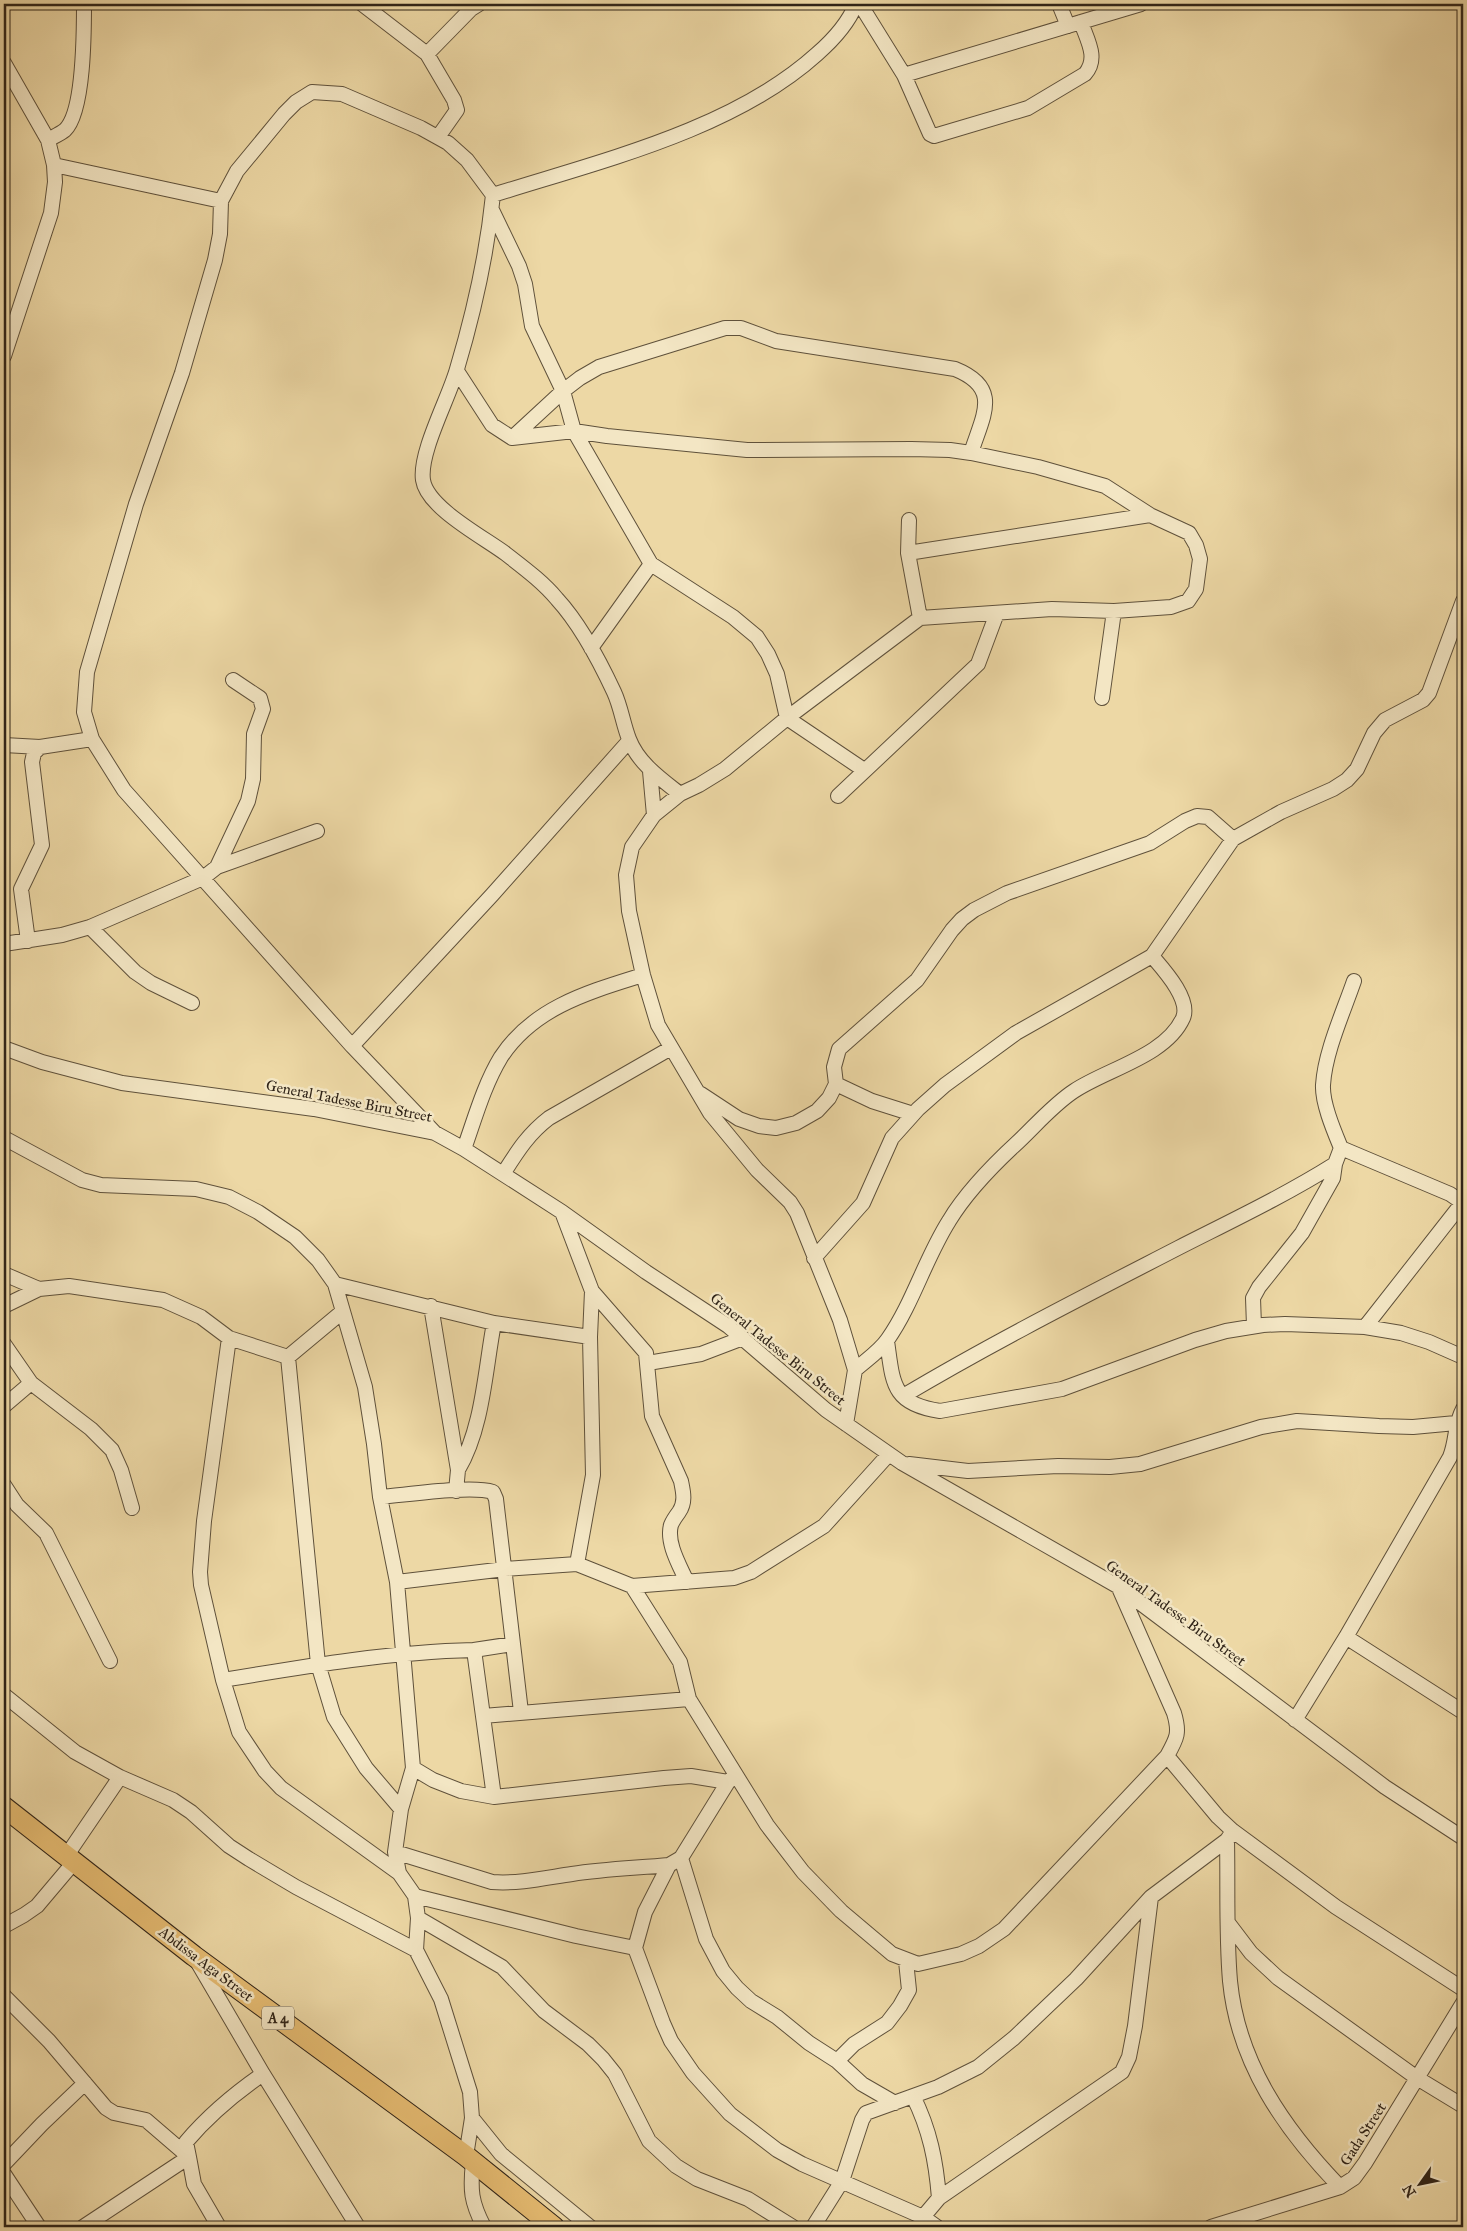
<svg xmlns="http://www.w3.org/2000/svg" width="1467" height="2231" viewBox="0 0 1467 2231" font-family="'IM FELL Great Primer',serif">
<style>
.lines{fill:none;stroke-linecap:round;stroke-linejoin:round}
.minor-casing{stroke:#5f513b;stroke-width:16}
.highway-casing{stroke:#302418;stroke-width:22}
.minor{stroke:#f3e6c4;stroke-width:14}
.highway{stroke:#e6bc72;stroke-width:20}
.labels{text-anchor:middle;dominant-baseline:central;stroke-width:5;stroke-linejoin:round;paint-order:stroke}
.shield{fill:#f3e6c4;stroke:#6a5e4c;stroke-width:1}
.shield-label{font-size:14px;font-weight:bold;fill:#302418}
.street-label{font-size:15px;fill:#302418;stroke:#f3e6c4}
</style>
<rect width="100%" height="100%" fill="#edd8a5"/>
<filter id="stains"><feTurbulence type="fractalNoise" baseFrequency=".004" numOctaves="4"/><feColorMatrix values="0 0 0 0 .2 0 0 0 0 .09 0 0 0 0 .02 0 0 0 .5 -.17"/></filter>
<radialGradient id="worn" r=".72"><stop offset=".6" stop-color="#630" stop-opacity="0"/><stop offset="1" stop-color="#630" stop-opacity=".3"/></radialGradient>
<g class="lines">
<g class="minor-casing">
<path id="minor" d="M362 4 427 54 454 100 457 110 438 137
M860 4 904 75 930 134 934 136 1028 108 1085 74C1099 58 1087 40 1081 22
M1059 4 1068 26
M427 54 471 9 479 4
M4 63 48 140 54 165 55 182 51 213 4 356
M904 75 1141 4
M48 140C53 137 60 134 65 130 84 112 84 31 84 4
M54 165 221 201
M493 195C600 161 733 130 817 54 833 40 848 24 856 4
M492 210 519 266 525 284 532 326 563 391 574 431 651 564 733 617 757 637 768 654 777 674 787 718 864 770
M457 371 492 425 512 438 574 431 607 436 747 450 911 449 950 450 971 453 1038 467 1105 486 1150 515 1189 533 1196 545 1200 559 1196 589 1188 601 1171 607 1114 611 1052 609 920 618 787 718 725 769 699 785 680 794 654 815 632 847 626 875 629 911 643 975 658 1025 710 1113 757 1170 790 1202 797 1213 840 1320 855 1370 846 1424
M512 438 563 391 580 378 599 367 725 328H741L776 341 955 369C1002 388 983 415 971 453
M909 520 908 553 920 618
M908 553 1150 515
M591 648 651 564
M1102 698 1114 611
M4 745 40 747
M650 771 654 815
M838 796 978 664 997 613
M217 867 248 801 253 779 254 734 263 709 260 698 233 680
M90 927 135 972 151 983 192 1003
M28 941 21 889 42 845 32 762 34 753 40 747 92 739
M4 944 62 935 90 927 203 878 217 867 317 831
M352 1046 492 895 629 741
M4 1048 42 1062 122 1083 314 1109 435 1133 464 1149 562 1212 646 1272 728 1326 826 1410 902 1463 1119 1587 1385 1787 1463 1838
M836 1084 872 1101 913 1114
M701 1094 739 1119 759 1126 776 1128 796 1123 817 1111 829 1098 836 1084 834 1067 839 1049 917 980 952 930 962 919 974 910 1007 893 1150 843 1185 821 1197 816 1208 817 1233 839
M435 1133 352 1046 124 790 92 739 84 712 87 672 136 504 182 373 215 260 220 234 221 201 237 171 284 114 296 102 312 92 342 94 421 128 448 143 467 160 493 195C487 254 474 312 457 369 449 398 419 452 423 480 427 508 485 538 506 554 524 568 543 582 557 599 580 624 600 662 614 692 621 707 623 724 629 739 638 763 661 779 680 794
M4 1138 82 1180 101 1185 196 1189 229 1197 258 1212 295 1237 318 1260 335 1284 365 1387 374 1444 380 1497 397 1582 413 1768 401 1809 395 1852 399 1873
M1341 1148 1450 1194 1463 1203
M464 1149C475 1118 484 1085 501 1057 534 1007 589 992 643 975
M503 1174C517 1152 528 1134 549 1118L671 1048
M562 1212 592 1291 646 1353 652 1416 681 1481C683 1491 686 1502 679 1512 676 1516 673 1520 671 1525 666 1543 680 1566 687 1582
M814 1258 863 1203 892 1138 918 1109 945 1085 1016 1033 1152 956 1233 839 1281 812 1333 789 1347 780 1357 769 1374 733 1385 720 1423 700 1429 693 1463 601
M4 1274 39 1289
M335 1284 494 1323 590 1337
M4 1306 39 1289 69 1286 163 1300 201 1317 229 1338 288 1357 342 1312
M431 1306 458 1470 456 1491
M1254 1326 1253 1298 1259 1287 1302 1233 1333 1178 1335 1164
M1365 1327 1463 1202
M229 1338 204 1521 200 1572 201 1585 223 1680 239 1732 265 1771 281 1788 399 1873 415 1896 418 1918 416 1950 441 1999 470 2092 472 2118 466 2156
M887 1341C893 1382 891 1404 940 1411L1062 1389 1195 1340 1226 1331 1263 1325 1285 1324 1365 1327 1401 1333 1429 1342 1463 1357
M4 1344 31 1383 91 1429 112 1450 121 1470 132 1508
M288 1357 318 1664 334 1717 366 1768 401 1809
M648 1363 701 1354 743 1338
M855 1370C865 1361 880 1351 888 1339 913 1303 925 1259 949 1221 967 1191 993 1165 1018 1142 1036 1125 1054 1104 1074 1091 1107 1069 1166 1056 1183 1018 1191 999 1163 969 1152 956
M903 1396C992 1343 1085 1296 1178 1248 1231 1221 1284 1196 1335 1164L1341 1148C1334 1131 1322 1103 1323 1085 1325 1052 1343 1013 1354 981
M4 1406 31 1383
M909 1464 968 1471 1058 1466 1110 1467 1140 1464 1261 1427 1297 1421 1379 1426 1413 1427 1456 1423 1463 1425
M458 1470C483 1428 485 1370 494 1323
M4 1485 17 1505 46 1533 110 1661
M380 1497C406 1495 471 1485 493 1492L496 1499 521 1712
M577 1564 593 1475 590 1337 592 1291
M397 1582 505 1569 577 1564 632 1586 734 1578 751 1572 824 1526 889 1454
M632 1586 680 1662 689 1699 767 1825 803 1872 841 1911 892 1954 918 1964 961 1954 979 1946 1004 1929 1167 1756C1177 1738 1180 1733 1174 1713L1119 1588
M1346 1637 1463 1712
M474 1650 513 1644
M223 1680C307 1666 389 1652 474 1650L494 1797
M4 1695 75 1752 120 1777 173 1800 191 1812 229 1846 249 1859 296 1887 416 1950
M483 1716 689 1699
M1295 1720 1346 1637 1450 1457C1457 1439 1454 1426 1463 1409
M1167 1756 1218 1817 1233 1831 1336 1907 1463 1989
M413 1768 433 1780 461 1791 494 1797 664 1778 691 1776 728 1782 733 1778
M1227 1840C1228 1887 1226 1934 1230 1981 1238 2063 1284 2129 1340 2187
M395 1852 492 1882C519 1884 545 1878 572 1874 604 1869 637 1868 669 1865L681 1858 728 1782
M67 1855 120 1777
M681 1858 706 1939 723 1971 737 1988 751 2001 777 2017 809 2043 837 2061 862 2084 895 2103
M669 1865 645 1912 635 1948 663 2023 671 2041 693 2073 730 2114 777 2150 802 2164 923 2217 937 2227
M415 1896 576 1936 635 1948
M418 1918 502 1967 544 2011 588 2044 603 2059 615 2074 649 2141 676 2166 697 2179 748 2199 793 2227
M1229 1924 1251 1953 1278 1978 1417 2078 1463 2106
M4 1926 24 1915 37 1906 75 1861
M198 1963 263 2074 358 2227
M4 1996 49 2041 106 2108 114 2113 146 2120 189 2157 194 2184 219 2227
M837 2061 854 2044 887 2023 900 2006 909 1990 906 1961
M913 2096C930 2130 936 2161 939 2198
M472 2118 501 2154 590 2227
M473 2162C470 2190 471 2202 484 2227
M4 2164 42 2124 85 2083
M4 2174 39 2227
M923 2217 939 2198 1122 2072 1129 2057 1135 2026 1151 1897
M83 2227 189 2157 186 2142C209 2115 234 2094 263 2074
M813 2227 842 2181 862 2120 866 2113 938 2087 978 2067 1014 2038 1076 1979 1151 1897 1227 1840 1233 1831
M1211 2227 1340 2187 1354 2178 1365 2163 1463 2003"/>
</g>
<g class="highway-casing">
<path id="highway" d="M4 1807 194 1956 466 2156 554 2227"/>
</g>
<use href="#minor" class="minor"/>
<use href="#highway" class="highway"/>
</g>
<g class="labels">
<rect class="shield" x="262" y="2006.5" width="32" height="23" rx="4"/>
<g class="shield-label">
<text x="278" y="2018">A 4</text>
</g>
<g class="street-label">
<text transform="translate(349 1101) rotate(11)">General Tadesse Biru Street</text>
<text transform="translate(778 1349) rotate(39)">General Tadesse Biru Street</text>
<text transform="translate(1176 1613) rotate(36)">General Tadesse Biru Street</text>
<text transform="translate(206 1964) rotate(37)">Abdissa Aga Street</text>
<text transform="translate(1363 2134) rotate(-57)">Gada Street</text>
</g>
</g>
<rect width="1467" height="2231" fill="none" stroke="#edd8a5" stroke-width="20"/>
<rect x="5" y="5" width="1457" height="2221" fill="none" stroke="#302418" stroke-width="2.5"/>
<rect x="10" y="10" width="1447" height="2211" fill="none" stroke="#302418"/>
<g transform="translate(1420 2184) rotate(237)" stroke="#f3e6c4" stroke-width="4" paint-order="stroke">
<path d="M0-4L9 19L0 12L-9 19Z" fill="#302418"/>
<text y="-8" font-size="14" font-weight="bold" text-anchor="middle" fill="#302418">N</text>
</g>
<rect width="100%" height="100%" filter="url(#stains)"/>
<rect width="100%" height="100%" fill="url(#worn)"/>
</svg>
